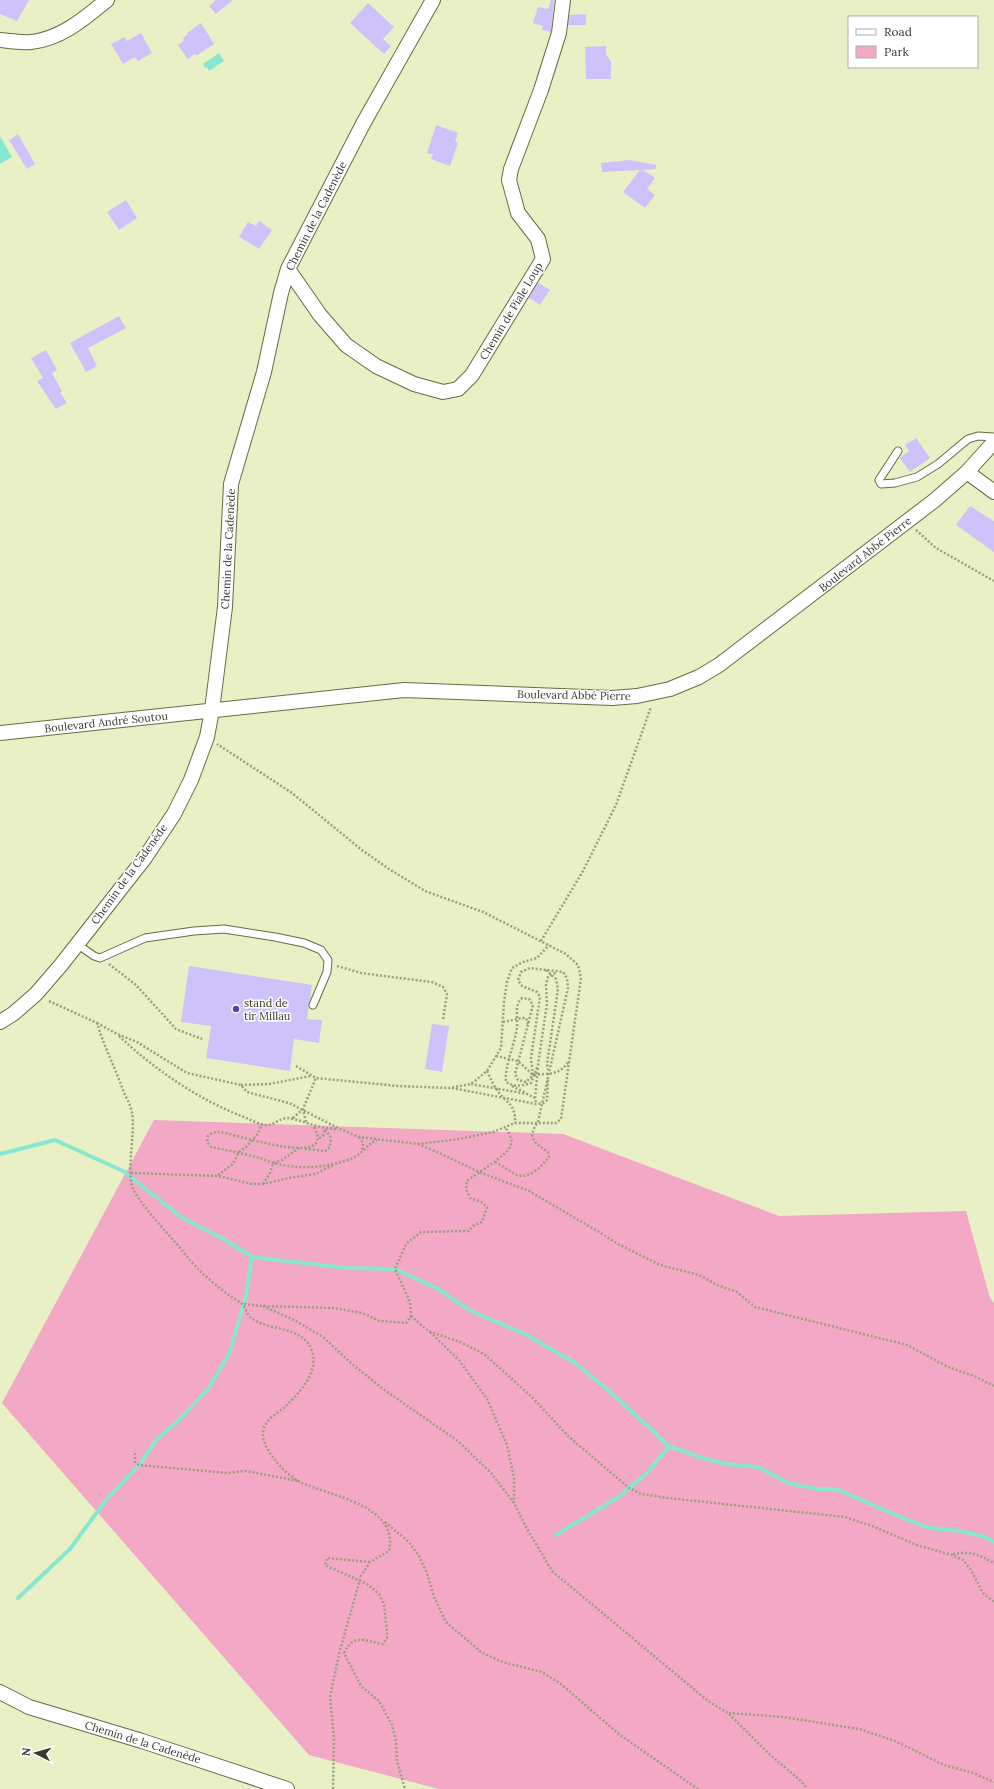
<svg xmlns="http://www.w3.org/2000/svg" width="994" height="1789" viewBox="0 0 994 1789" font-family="Lora,serif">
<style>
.green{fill:#f3a8c5}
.water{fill:#88e7ce}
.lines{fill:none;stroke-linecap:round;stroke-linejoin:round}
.stream{stroke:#88e7ce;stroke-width:4}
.building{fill:#cfc2fb}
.service-casing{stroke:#676c46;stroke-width:9}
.minor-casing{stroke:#676c46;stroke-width:16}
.path{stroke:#9a9f7f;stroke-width:2.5;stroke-dasharray:2 2;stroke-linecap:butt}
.service{stroke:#fff;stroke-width:7}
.minor{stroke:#fff;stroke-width:14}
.poi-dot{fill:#653bb3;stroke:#fff;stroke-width:1.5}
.labels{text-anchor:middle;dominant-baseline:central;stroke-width:3;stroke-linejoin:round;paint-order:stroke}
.street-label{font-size:11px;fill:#373a29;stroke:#fff}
.poi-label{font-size:11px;fill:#373a29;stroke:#fff;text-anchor:start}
</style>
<rect width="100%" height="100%" fill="#e9f0c5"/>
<path class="green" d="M154 1120 563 1134 779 1216 966 1211 990 1298 994 1303V1789H439L309 1755 2 1403Z"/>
<path class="water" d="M219 53 224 61 209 71 207 67 205 68 203 64Z
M0 136 12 157 0 164Z"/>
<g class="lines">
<path class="stream" d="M0 1154 55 1140 123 1171 181 1217 225 1240 252 1257 347 1268 395 1269 438 1289 471 1311 525 1334 575 1363 608 1390 669 1446 699 1457 726 1464 758 1467 788 1483 817 1489H836L903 1518 929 1528 961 1531 985 1537 994 1542
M556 1535 620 1496 648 1472 669 1446
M18 1598 70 1549 106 1500 139 1465 157 1439 180 1419 208 1389 229 1354 246 1296 252 1257"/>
</g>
<path class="building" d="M0 0H29L17 21 0 14Z
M216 0H233L216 14 209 6Z
M551 0H554L551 32 542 30 543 26 533 23 538 7 548 9Z
M368 3 394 27 383 39 391 46 384 54 350 23Z
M586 14V25H568L570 15Z
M201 23 214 44 196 56 195 54 188 59 178 45 184 41 183 38 188 34 187 33Z
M141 33 152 53 138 61 135 57 123 64 111 44 124 37 127 41Z
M606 46V54L611 62V79H586L585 47Z
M436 125 458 133 455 142 458 143 450 166 431 159 433 154 427 153Z
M18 134 35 164 27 169 9 140Z
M630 160 656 165V169L643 170 655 178 647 189 655 195 645 208 623 192 640 170 602 172 601 163Z
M126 200 137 218 119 230 107 212Z
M259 221 272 230 259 249 239 237 248 222 256 226Z
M538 283 550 290 540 305 529 298Z
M119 316 126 328 88 348 97 366 86 372 70 343Z
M46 350 57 370 48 375 52 373 62 391 60 392 67 403 56 409 37 381 43 378 31 358Z
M916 438 930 458 910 472 900 458 909 451 905 445Z
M970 506 994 521V552L956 525Z
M189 966 312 985 307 1019 322 1020 319 1043 294 1039 290 1071 206 1058 211 1026 181 1022Z
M432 1024 449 1026 442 1072 425 1069Z"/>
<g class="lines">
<g class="service-casing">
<path id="service" d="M898 451 879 480 881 484 895 483 917 477 938 464 968 439 978 436 994 437
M77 944 94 956 100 958 145 938 194 931 224 929 275 937 304 943 321 950 328 960 327 972 313 1005"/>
</g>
<g class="minor-casing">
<path id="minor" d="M0 40C10 41 22 43 31 42 61 39 85 18 107 0
M288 269 320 315 346 345 376 366 414 384 443 392 458 389 472 375 543 259 538 239 518 213 509 180 511 169 541 90 559 33 563 0
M967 472 994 492
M0 733 404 690 612 698 637 696 670 689 699 677 719 665 935 500 967 472 994 442
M0 1022 13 1014 36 994 61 965 144 859 174 814 191 780 207 737 212 710 225 607 231 484 264 372 281 293 288 269 364 122 433 0
M0 1692 29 1707 142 1741 287 1789"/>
</g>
<path class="path" d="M916 530 936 548 994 581
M541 941 583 871 616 805 651 707
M109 964 136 985 176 1029 202 1039
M337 966 361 973 432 982 443 987 447 994 443 1020
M546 970 556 979 558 989 547 1064 548 1070
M49 1001 97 1023C104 1047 116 1069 124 1093 127 1099 131 1106 132 1113 136 1132 125 1175 134 1191 145 1209 160 1225 174 1241 183 1251 191 1262 200 1271 209 1279 220 1289 230 1296 234 1299 239 1301 242 1304 246 1308 247 1315 251 1318 270 1332 303 1325 312 1351 319 1372 300 1392 286 1406 278 1413 264 1420 263 1432 262 1443 269 1452 276 1461 281 1468 291 1477 300 1482 329 1496 400 1505 389 1551L370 1562 361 1576 340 1650 330 1697 334 1738 333 1789
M503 1022 522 1018H526L528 1024
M97 1023 117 1034 137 1042 187 1073 241 1085 247 1092 289 1103 340 1129 359 1137 418 1144 459 1139 493 1132 515 1123H556L561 1119 581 978 578 965 566 954 483 912 425 891 389 869 362 850 292 793 217 744
M119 1036C154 1069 199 1100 244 1117 251 1120 258 1124 265 1125 276 1126 280 1115 293 1119 311 1123 319 1129 338 1129
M496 1056 518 1061 533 1075C550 1073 559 1076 569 1061
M296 1066 316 1078 398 1086 449 1088 471 1084 487 1071 501 1048 504 1002 507 982 512 968 523 962 537 958 549 945
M487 1071C490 1077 492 1083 496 1088 505 1104 516 1102 515 1123
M471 1084 527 1094 535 1098 536 1103
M241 1085 269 1084 311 1076
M512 1086 526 1093
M452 1088 536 1104 543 1103 547 1100 548 1079
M535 1098 538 1067
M293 1118 303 1109
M306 1122 303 1109 316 1078
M314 1127C338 1171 232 1132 219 1132 215 1132 211 1133 208 1136L207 1142 211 1147C226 1150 241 1153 256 1157 262 1158 268 1162 274 1163 299 1170 329 1168 353 1158 363 1153 366 1145 377 1140
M359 1137 363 1143 362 1151
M418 1144 446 1156 479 1172 529 1191 604 1235 618 1244 660 1265 699 1275 717 1285 737 1292 755 1307 907 1345 948 1367 974 1376 994 1386
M305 1149 325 1151 330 1147 331 1138 325 1129 323 1136 318 1139
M495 1162C502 1165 510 1172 517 1175 530 1179 542 1166 549 1157L548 1152C535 1143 526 1138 538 1122L568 988 567 978 563 972 530 968 521 972 518 980 522 986 537 992 540 997 531 1058 533 1075 526 1082 518 1080 515 1074 533 1005 529 999 522 998C514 1005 518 1017 517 1027 515 1044 504 1067 506 1082 514 1087 522 1086 531 1083L538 1065 542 1037 547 1004 546 985 548 977 557 972
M131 1173 218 1176 252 1184H263L289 1178 315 1174 334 1165
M218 1175 233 1164 238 1153 246 1147 257 1135 262 1124
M263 1184 270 1173 273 1163 282 1160 299 1148
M244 1304 263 1306 334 1308 362 1313 380 1321 406 1323 411 1316 410 1302 395 1269 406 1244 421 1232 469 1231 473 1226 482 1222 487 1207 481 1202 470 1198 466 1189 467 1181C477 1173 507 1156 511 1145 513 1138 508 1132 505 1127
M263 1306 296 1321 323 1337 352 1364 383 1389 458 1441 491 1473 514 1503 526 1527 552 1571 708 1701 728 1713 768 1753 802 1782 807 1789
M411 1316 428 1331 460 1342 484 1354 533 1398 568 1436 629 1488 642 1494 668 1498 845 1517 872 1526 917 1545 952 1555 963 1560 971 1570 983 1593 994 1602
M430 1332 459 1360 487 1399 507 1445 514 1478V1503
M135 1453V1462L139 1465 227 1473 245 1471 299 1481
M385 1522 409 1542 419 1556 427 1573 434 1597 446 1622 481 1652 502 1662 542 1672 561 1684 620 1735 698 1789
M953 1554C971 1551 978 1554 994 1563
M370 1562 327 1558 325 1565 367 1584 379 1594 384 1605 387 1631V1638L383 1644C365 1641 354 1633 344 1653L361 1686 379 1701 392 1725 396 1742 397 1761 405 1789
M729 1713 783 1717 859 1729 895 1741 944 1765 973 1773 994 1782"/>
<use href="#service" class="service"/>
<use href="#minor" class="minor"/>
</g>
<circle class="poi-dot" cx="236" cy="1009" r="4"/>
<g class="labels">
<g class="street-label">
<text transform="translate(316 216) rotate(-63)">Chemin de la Cadenède</text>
<text transform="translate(511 311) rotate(-59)">Chemin de Piale Loup</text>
<text transform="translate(228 549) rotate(-87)">Chemin de la Cadenède</text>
<text transform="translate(865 554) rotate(-38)">Boulevard Abbé Pierre</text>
<text transform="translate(574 695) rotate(1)">Boulevard Abbé Pierre</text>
<text transform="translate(106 722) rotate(-6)">Boulevard André Soutou</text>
<text transform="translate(129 874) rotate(-54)">Chemin de la Cadenède</text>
<text transform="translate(143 1742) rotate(17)">Chemin de la Cadenède</text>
</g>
<g class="poi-label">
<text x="244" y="1003">stand de<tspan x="244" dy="13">tir Millau</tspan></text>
</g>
</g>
<rect x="848" y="16" width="130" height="52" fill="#ffffff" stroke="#afb0a9"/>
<rect x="856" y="29" width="20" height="6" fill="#ffffff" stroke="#afb0a9"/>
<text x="884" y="36" font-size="12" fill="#373a29">Road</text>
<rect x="856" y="46" width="20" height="12" fill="#f3a8c5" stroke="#afb0a9"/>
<text x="884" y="56" font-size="12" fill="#373a29">Park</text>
<g transform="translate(36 1753) rotate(276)" stroke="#ffffff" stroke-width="3" paint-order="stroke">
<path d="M0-3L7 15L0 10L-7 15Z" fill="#373a29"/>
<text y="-6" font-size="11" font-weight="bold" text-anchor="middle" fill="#373a29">N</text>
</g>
</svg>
